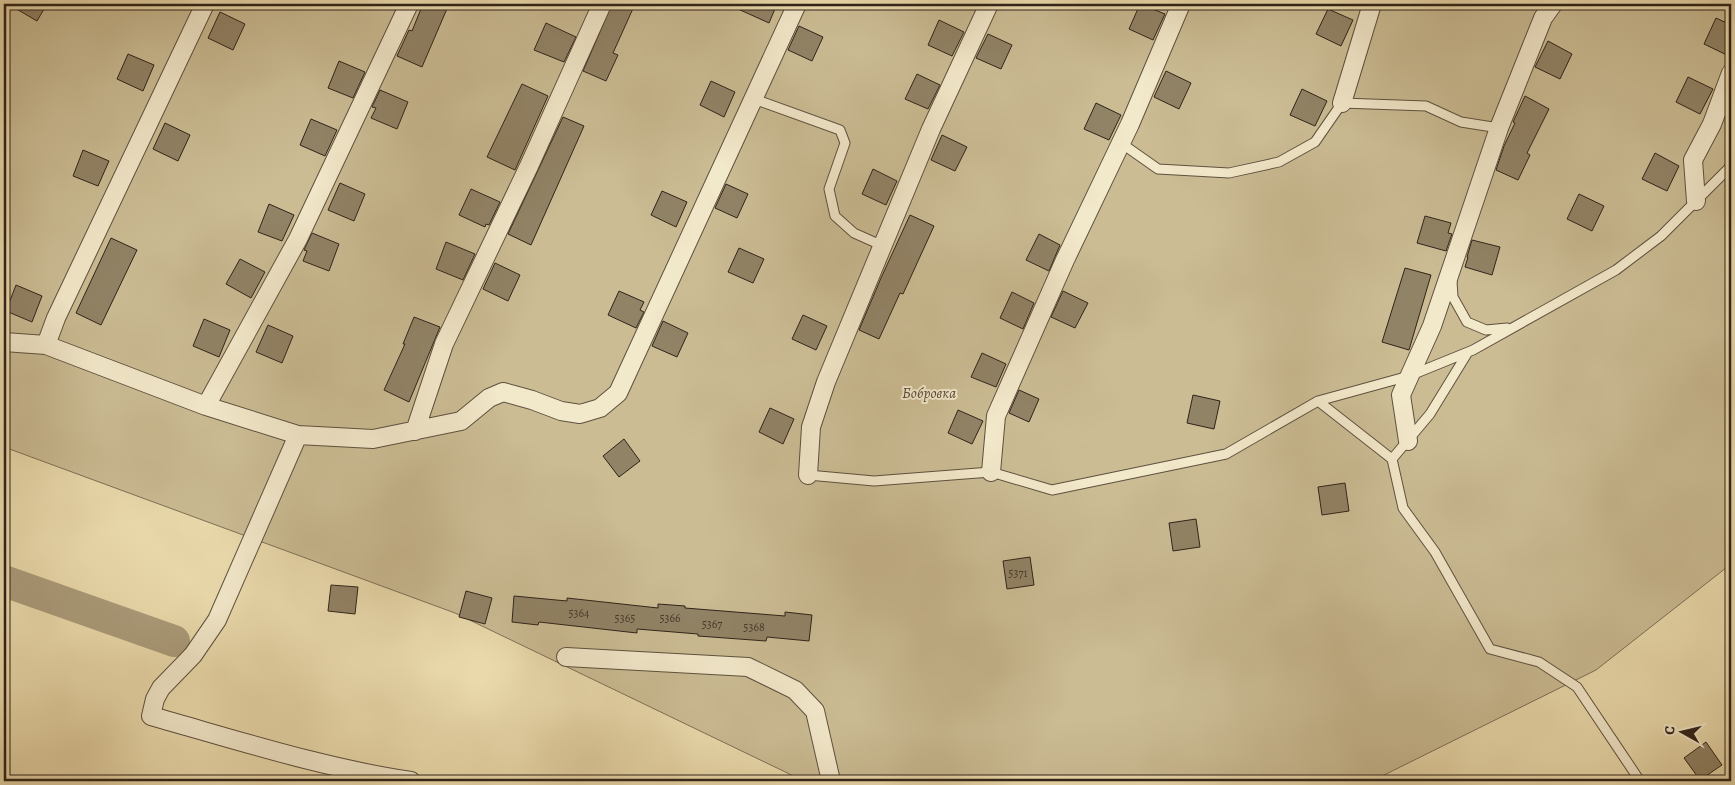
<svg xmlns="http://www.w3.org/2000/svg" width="1735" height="785" viewBox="0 0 1735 785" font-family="Alegreya,serif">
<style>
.green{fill:#cbbc94;stroke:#7d7057}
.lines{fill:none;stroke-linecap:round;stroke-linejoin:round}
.river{stroke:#ab9c7b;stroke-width:32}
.building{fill:#918366;stroke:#2f231a}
.lane-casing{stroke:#5e513f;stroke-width:11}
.street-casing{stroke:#5e513f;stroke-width:20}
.lane{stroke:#f2e8ca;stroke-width:9}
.street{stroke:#f2e8ca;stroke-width:18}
.labels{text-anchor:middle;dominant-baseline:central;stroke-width:4;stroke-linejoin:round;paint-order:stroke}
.number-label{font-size:12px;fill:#483b2d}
.park-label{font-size:15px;font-style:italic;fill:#564938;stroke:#f2e8ca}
</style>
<rect width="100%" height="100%" fill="#ebdbad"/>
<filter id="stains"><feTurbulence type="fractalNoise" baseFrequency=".004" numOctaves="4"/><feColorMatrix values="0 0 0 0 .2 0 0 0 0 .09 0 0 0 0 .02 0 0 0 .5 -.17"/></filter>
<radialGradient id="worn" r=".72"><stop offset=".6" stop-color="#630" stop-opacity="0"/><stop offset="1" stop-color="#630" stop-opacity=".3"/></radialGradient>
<path class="green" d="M4 4H1731V564L1596 670 1372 781H804L455 613 4 447Z"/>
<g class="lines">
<path class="river" d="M4 581 174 641"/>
</g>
<path class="building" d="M8 4H47L37 21Z
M423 4H449L422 67 397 56 409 30 412 31Z
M612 4H635L613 53 618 55 606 81 583 71Z
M727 4H777L769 23Z
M1140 4 1165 14 1153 40 1129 29Z
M1328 9 1353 20 1341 46 1316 34Z
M220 12 245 24 233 50 208 38Z
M1716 18 1731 25V57L1704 44Z
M939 20 964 32 952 56 928 45Z
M546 23 576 37 564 62 534 50Z
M799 26 823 37 812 61 788 50Z
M988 34 1012 45 1001 69 976 58Z
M1548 41 1572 54 1560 79 1535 67Z
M128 54 154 65 143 91 117 79Z
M339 61 365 72 353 98 328 88Z
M1166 71 1191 83 1179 109 1154 97Z
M917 74 940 85 928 109 905 99Z
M1688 77 1713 89 1700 114 1676 102Z
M711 81 735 92 724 117 700 105Z
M522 84 548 96 515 170 487 157Z
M1302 89 1327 101 1315 126 1290 115Z
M380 90 408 102 397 129 371 118 376 108 372 107Z
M1525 96 1549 109 1527 153 1530 155 1518 180 1496 170 1504 146 1515 123 1513 122Z
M1096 103 1121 115 1109 140 1084 129Z
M563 117 584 126 531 245 508 234Z
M311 119 337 130 325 156 300 145Z
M165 123 190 135 178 161 153 149Z
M942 135 967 147 955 171 931 160Z
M83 150 109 161 98 186 73 176Z
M1655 153 1679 166 1667 191 1642 179Z
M873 169 897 181 886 205 862 194Z
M340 183 365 194 354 221 328 210Z
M726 184 748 194 737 218 715 208Z
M471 189 500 202 489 225 486 224 485 227 459 215Z
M662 191 687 202 676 227 651 215Z
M1579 194 1604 206 1592 231 1567 219Z
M269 204 294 215 282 241 258 232Z
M910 215 934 226 903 294 900 293 879 339 859 330 881 278Z
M1425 216 1451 223 1448 233 1452 234 1446 251 1417 243Z
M312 233 339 244 329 271 303 261 307 251 304 250Z
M1039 234 1060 245 1049 271 1026 260Z
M111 238 137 250 101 325 76 313Z
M1472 240 1500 247 1492 275 1465 267 1468 257H1467Z
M446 242 475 254 463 280 436 269Z
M739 248 764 259 753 283 728 272Z
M240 259 265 272 251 298 226 284Z
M495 263 520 275 508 301 483 289Z
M1405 268 1431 275 1409 350 1382 342Z
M16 285 42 296 32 322 6 311Z
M619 291 644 302 640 310 644 312 636 328 608 315Z
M1063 291 1088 303 1075 328 1051 317Z
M1012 292 1034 303 1023 329 1000 318Z
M803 315 827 326 816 350 792 339Z
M414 317 440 327 409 402 384 390 405 344H403Z
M204 319 230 330 219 357 193 346Z
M663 321 688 333 677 357 652 346Z
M268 325 293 336 282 363 256 352Z
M982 353 1006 364 996 387 971 377Z
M1019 390 1039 399 1029 422 1009 413Z
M1193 395 1220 401 1214 429 1187 423Z
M770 408 794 419 783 444 759 432Z
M958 410 983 421 972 444 948 433Z
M624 439 640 461 619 477 603 456Z
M1345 483 1349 511 1322 515 1318 487Z
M1196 519 1200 547 1173 551 1169 523Z
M1030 557 1034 585 1007 589 1003 561Z
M331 585 358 587 355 614 328 611Z
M466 591 492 598 485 624 459 617Z
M514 596 567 601V598L658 608V604L685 606V608L785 616V612L812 615 809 641 767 637 766 641 698 636V634L637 629V633L539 622 538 625 512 622Z
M1706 742 1722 765 1700 780 1684 758Z"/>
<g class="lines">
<g class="lane-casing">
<path id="lane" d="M754 99 840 130 845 143 829 189 835 216 854 233 883 246
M1121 143 1158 169 1229 173 1279 162 1315 142 1342 103 1426 106 1461 122 1499 128
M1452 281 1453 297 1467 322 1486 330 1507 328
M1318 401 1392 459 1403 508 1435 552 1490 649 1539 662 1577 687 1640 781
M1392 459 1430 414 1468 352
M808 475 874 481 991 472 1052 490 1226 454 1318 401 1409 376 1473 350 1616 270 1661 236 1731 166"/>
</g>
<g class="street-casing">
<path id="street" d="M1342 103 1372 4
M1696 201 1693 160 1712 124 1731 73
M4 342 46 345 206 406 298 435 373 439 461 421 489 398 503 392 532 400 561 411 580 414 600 408 618 393 797 4
M46 345 56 318 205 4
M206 406 298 239 409 4
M415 431 444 344 529 166 602 4
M298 435 217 620 193 655 161 688 155 699 151 716C237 740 323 768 411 781
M1408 441 1401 395 1432 326 1499 128 1543 18 1553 4
M991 472 996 416 1065 260 1130 124 1181 4
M808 475 811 427 826 382 931 129 989 4
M566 657 748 667 795 690 815 711 831 781"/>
</g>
<use href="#lane" class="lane"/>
<use href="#street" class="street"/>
</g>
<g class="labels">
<g class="number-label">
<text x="1018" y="573">5371</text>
<text x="579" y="613">5364</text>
<text x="625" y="618">5365</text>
<text x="670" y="618">5366</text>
<text x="712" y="624">5367</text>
<text x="754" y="627">5368</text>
</g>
<g class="park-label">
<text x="929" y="393">Бобровка</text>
</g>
</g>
<rect width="1735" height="785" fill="none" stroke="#ebdbad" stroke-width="20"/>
<rect x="5" y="5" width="1725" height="775" fill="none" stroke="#2f231a" stroke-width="2.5"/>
<rect x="10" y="10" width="1715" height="765" fill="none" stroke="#2f231a"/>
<g transform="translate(1682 732) rotate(278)" stroke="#f2e8ca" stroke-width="4" paint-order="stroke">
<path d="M0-4L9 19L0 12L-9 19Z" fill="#2f231a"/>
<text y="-8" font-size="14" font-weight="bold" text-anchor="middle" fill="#2f231a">С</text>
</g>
<rect width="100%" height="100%" filter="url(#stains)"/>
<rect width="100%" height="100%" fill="url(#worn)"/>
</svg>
